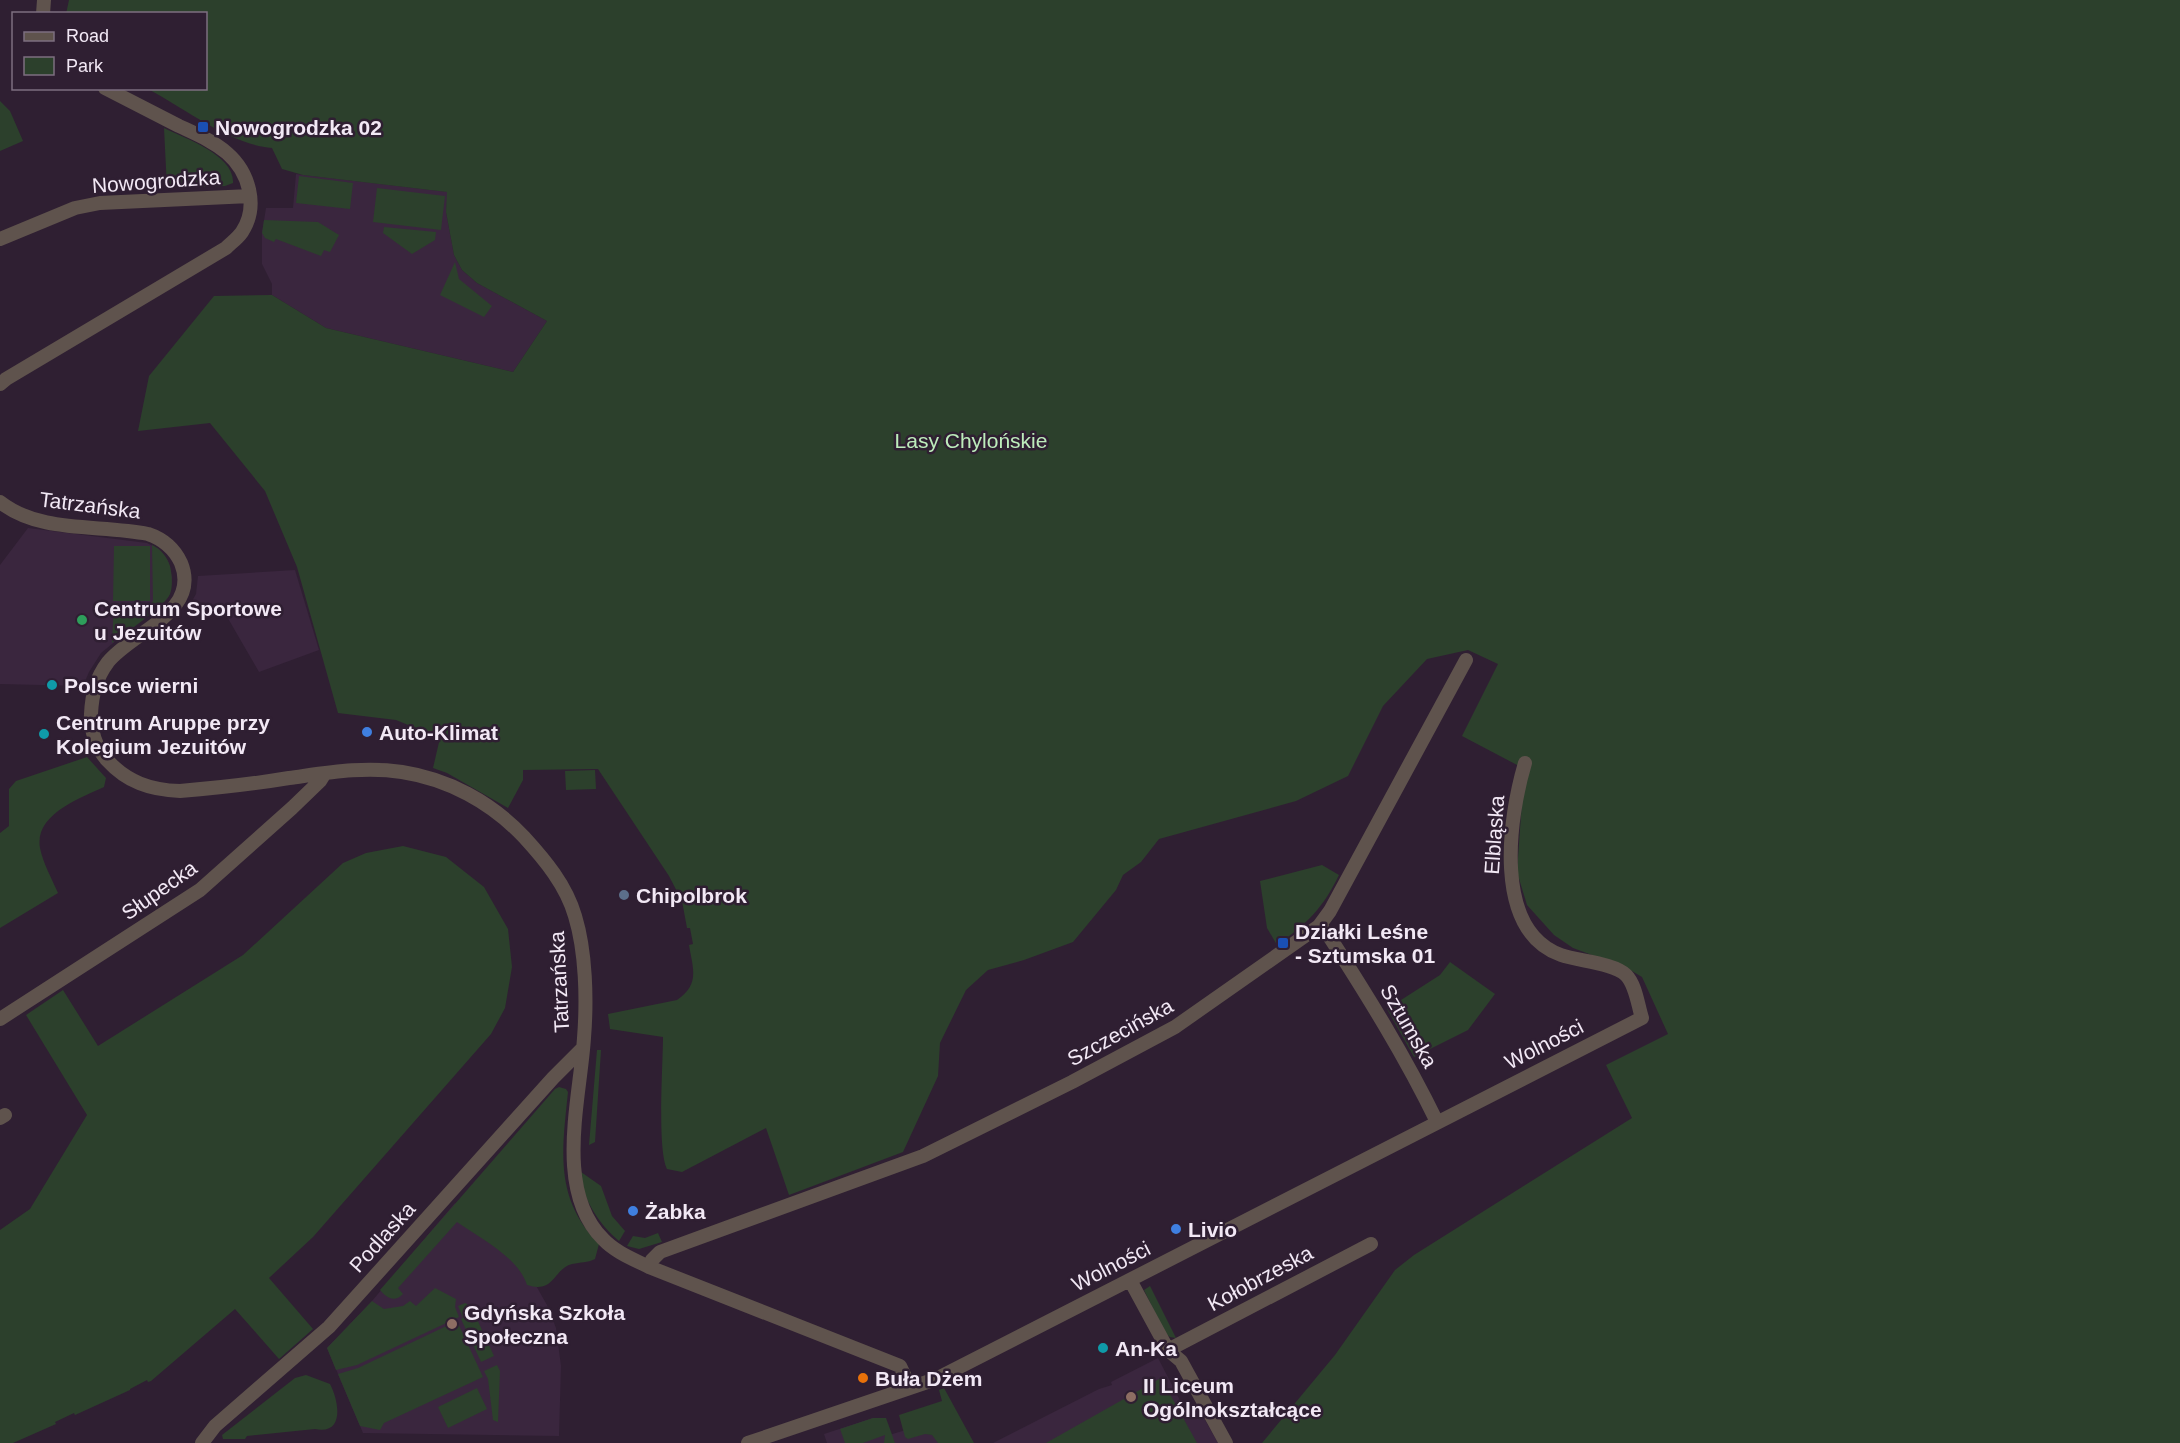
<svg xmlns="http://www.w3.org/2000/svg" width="2180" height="1443" viewBox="0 0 2180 1443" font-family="Helvetica,sans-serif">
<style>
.built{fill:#3a263e}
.green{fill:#2c402c}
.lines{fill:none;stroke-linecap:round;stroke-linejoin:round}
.minor{stroke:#5f534d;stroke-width:14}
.transit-dot{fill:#1a4fb4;stroke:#2f1f32;stroke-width:2}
.leisure-dot{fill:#2e9e5b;stroke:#2f1f32;stroke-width:2}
.culture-dot{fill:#0f9aa8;stroke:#2f1f32;stroke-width:2}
.shop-dot{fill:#3f7fe0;stroke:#2f1f32;stroke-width:2}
.service-dot{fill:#5c6f8a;stroke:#2f1f32;stroke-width:2}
.education-dot{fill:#8d6e63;stroke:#2f1f32;stroke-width:2}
.food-dot{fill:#e8710a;stroke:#2f1f32;stroke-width:2}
.labels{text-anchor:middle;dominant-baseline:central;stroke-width:5;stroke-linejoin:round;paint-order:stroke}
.poi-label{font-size:21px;font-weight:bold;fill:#f2e8f5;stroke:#2f1f32;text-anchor:start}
.street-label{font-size:21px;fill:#f2e8f5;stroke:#2f1f32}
.park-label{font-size:21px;fill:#bdecbb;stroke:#2f1f32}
</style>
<rect width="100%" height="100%" fill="#2f1f32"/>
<path class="built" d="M296 174 448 192 446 212 454 255 462 270 477 283 547 321 513 372 326 328 272 295V284L262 264V233L266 208H293Z
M28 528 147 543 159 549 168 561 172 577 170 593 167 599 101 653 89 672 83 686 0 684V565Z
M295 570 319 650 259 672 226 615 211 605 191 603 196 594 198 576Z
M455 1203 526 1268 547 1305 556 1328 561 1366 559 1436 363 1433 327 1348 372 1301Z
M1158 1358 1185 1410 1196 1404 1218 1443H993L1099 1389 1112 1385 1111 1382Z
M873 1418 877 1431 889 1435 906 1430 974 1443H827L824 1434Z"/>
<path class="green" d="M69 0H2180V1443H1262L1335 1355 1395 1270 1414 1255 1632 1118 1606 1065 1668 1034 1642 977 1627 968 1573 948 1554 935 1527 905 1517 872 1522 801 1519 766 1462 736 1498 664 1468 650 1427 659 1383 706 1348 776 1296 801 1159 839 1141 862 1123 875 1116 890 1073 942 1024 960 988 970 966 990 940 1043 938 1076 903 1152 789 1195 766 1128 682 1172 667 1169C657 1149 663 1065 663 1037L610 1029 608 1014 677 1000C700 984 693 969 689 945L693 944 690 928H687L682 901 669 876 598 769 523 770V780L508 808 447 773 433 768 440 738 396 720 338 713 297 567 265 491 210 423 138 431 149 376 214 296 272 295 326 328 513 372 547 321 477 283 462 270 454 255 446 212 447 192 303 175 282 169 272 148C231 145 184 108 148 89L206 88V14H66Z
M0 101 10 111 23 141 0 151Z
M164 128C184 138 235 155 233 183L225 186 167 188Z
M299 176 353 183 350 209 296 203Z
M377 188 445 196 441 230 373 222Z
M264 220 318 222 339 235 330 252 324 250 321 256 276 239 274 242 265 238 262 233Z
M384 227 436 232 435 240 412 254 383 233Z
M455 262 459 279 492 306 484 317 440 295Z
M152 545C161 549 167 557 170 566 172 575 173 586 170 594 165 606 124 634 112 643L114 604 149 605 153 601Z
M114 546H150V601H113Z
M87 757 106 778 104 787C81 798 34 814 40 848 43 863 52 879 58 893L0 928V833L9 826V789L16 781Z
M595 770 596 789 566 790 565 771Z
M403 846 446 857 484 887 508 929 512 967 505 1008 491 1034 313 1237 269 1278 313 1329 279 1359 235 1309 151 1381 148 1382 147 1380 130 1389V1390L75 1415 74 1413 55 1422 56 1424 13 1443H0V1230L30 1209 87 1115 26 1015 63 990 98 1046 243 955 343 863 366 853Z
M1322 865 1339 875C1323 908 1307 924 1277 945L1267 928 1260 881Z
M1450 962 1495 994 1468 1030 1414 1057 1387 1009 1440 975Z
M597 1050H601L595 1142 589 1145Z
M559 1087 566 1089 568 1092C562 1151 554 1198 599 1244L595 1259C587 1263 581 1262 572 1264 553 1269 555 1294 527 1285 518 1257 481 1239 457 1222L398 1288 403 1294C394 1303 387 1298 380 1290L555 1089Z
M581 1172 601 1186 612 1216 625 1231 619 1241C600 1225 581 1198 581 1172Z
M658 1233 662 1242 639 1249 627 1246 633 1236 645 1238Z
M1150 1286 1176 1338 1170 1337 1165 1333 1144 1290Z
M435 1288 456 1299 455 1307 459 1317 357 1365 336 1370 327 1348 372 1301 384 1309 403 1306 410 1301 416 1306Z
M465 1303 471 1306 494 1356 481 1362 461 1319 463 1318 458 1306Z
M457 1321 483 1377 384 1423 380 1430 360 1426 338 1374 358 1368Z
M497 1365 500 1371 498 1422 493 1420 488 1379 484 1371Z
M306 1375 330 1384C339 1401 345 1435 315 1429L247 1436 245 1439H223L222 1435 295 1378Z
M1161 1378 1197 1443H1046Z
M477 1388 487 1409 448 1428 438 1407Z
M944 1388 974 1443H938L932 1435 925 1434 908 1439 905 1437 899 1415 942 1401 939 1390Z
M873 1418H886L895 1443H884L885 1435 863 1443H845L840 1429Z"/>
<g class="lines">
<path class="minor" d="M43 14 44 0
M0 239 75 208 100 203 250 196
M0 384 6 379 226 248C231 243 238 238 242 232 259 206 249 172 227 153 213 141 196 134 179 126 154 113 130 101 105 88
M0 502C41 534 99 524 148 534 163 539 174 548 181 563 201 612 132 632 108 662 96 678 92 694 91 714 90 729 96 748 107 760 127 782 150 790 180 791 216 788 253 784 289 778 326 773 363 766 402 772 448 779 491 802 524 837 545 860 566 885 575 916 586 952 587 1000 584 1038 580 1100 554 1190 603 1239 615 1252 633 1259 649 1267L900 1366 910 1387
M1319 926 1327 933C1367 995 1405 1056 1437 1122
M0 1019 200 890 292 808 320 781 325 773
M0 1118 5 1115
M649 1267 652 1260 660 1252 923 1156 1072 1082 1175 1027 1319 926 1330 911 1466 660
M1130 1280 1168 1350 1181 1361 1226 1443
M1168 1350 1371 1244
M202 1443 215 1426 329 1327 553 1078 583 1048
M748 1443 936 1379 1642 1018C1638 1006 1636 985 1626 975 1614 963 1578 961 1561 955 1492 930 1509 817 1525 763"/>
</g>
<g class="transit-dot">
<rect x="197" y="121" width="12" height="12" rx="3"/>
<rect x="1277" y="937" width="12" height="12" rx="3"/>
</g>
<circle class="leisure-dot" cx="82" cy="620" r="6"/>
<g class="culture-dot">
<circle cx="52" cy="685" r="6"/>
<circle cx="44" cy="734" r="6"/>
<circle cx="1103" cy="1348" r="6"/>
</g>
<g class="shop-dot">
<circle cx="367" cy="732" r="6"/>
<circle cx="633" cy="1211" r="6"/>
<circle cx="1176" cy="1229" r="6"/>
</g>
<circle class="service-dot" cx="624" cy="895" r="6"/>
<g class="education-dot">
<circle cx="452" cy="1324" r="6"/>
<circle cx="1131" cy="1397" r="6"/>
</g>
<circle class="food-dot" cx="863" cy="1378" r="6"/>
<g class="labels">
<g class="poi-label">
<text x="215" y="127">Nowogrodzka 02</text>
<text x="94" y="608">Centrum Sportowe<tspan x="94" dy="24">u Jezuitów</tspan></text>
<text x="64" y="685">Polsce wierni</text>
<text x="56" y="722">Centrum Aruppe przy<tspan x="56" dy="24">Kolegium Jezuitów</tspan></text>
<text x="379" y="732">Auto-Klimat</text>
<text x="636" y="895">Chipolbrok</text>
<text x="1295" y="931">Działki Leśne<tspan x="1295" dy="24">- Sztumska 01</tspan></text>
<text x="645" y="1211">Żabka</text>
<text x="1188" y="1229">Livio</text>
<text x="464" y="1312">Gdyńska Szkoła<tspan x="464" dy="24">Społeczna</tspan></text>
<text x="1115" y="1348">An-Ka</text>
<text x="875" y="1378">Buła Dżem</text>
<text x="1143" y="1385">II Liceum<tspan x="1143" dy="24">Ogólnokształcące</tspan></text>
</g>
<g class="street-label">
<text transform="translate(156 181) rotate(-4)">Nowogrodzka</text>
<text transform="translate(90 505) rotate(7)">Tatrzańska</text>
<text transform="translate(1494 835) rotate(-86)">Elbląska</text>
<text transform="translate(159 890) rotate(-35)">Słupecka</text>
<text transform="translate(559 982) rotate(-93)">Tatrzańska</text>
<text transform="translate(1409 1026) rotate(60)">Sztumska</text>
<text transform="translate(1120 1032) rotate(-29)">Szczecińska</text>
<text transform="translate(1544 1044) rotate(-27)">Wolności</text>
<text transform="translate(382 1237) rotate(-48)">Podlaska</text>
<text transform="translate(1111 1266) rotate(-27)">Wolności</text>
<text transform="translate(1260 1278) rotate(-28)">Kołobrzeska</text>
</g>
<g class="park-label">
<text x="971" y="440">Lasy Chylońskie</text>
</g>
</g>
<rect x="12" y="12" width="195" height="78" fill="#2f1f32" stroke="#7d6f80" stroke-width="1.5"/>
<rect x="24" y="32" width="30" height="9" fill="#5f534d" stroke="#7d6f80" stroke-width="1.5"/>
<text x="66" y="42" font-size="18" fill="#f2e8f5">Road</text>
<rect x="24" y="57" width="30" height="18" fill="#2c402c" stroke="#7d6f80" stroke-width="1.5"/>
<text x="66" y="72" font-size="18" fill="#f2e8f5">Park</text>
</svg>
